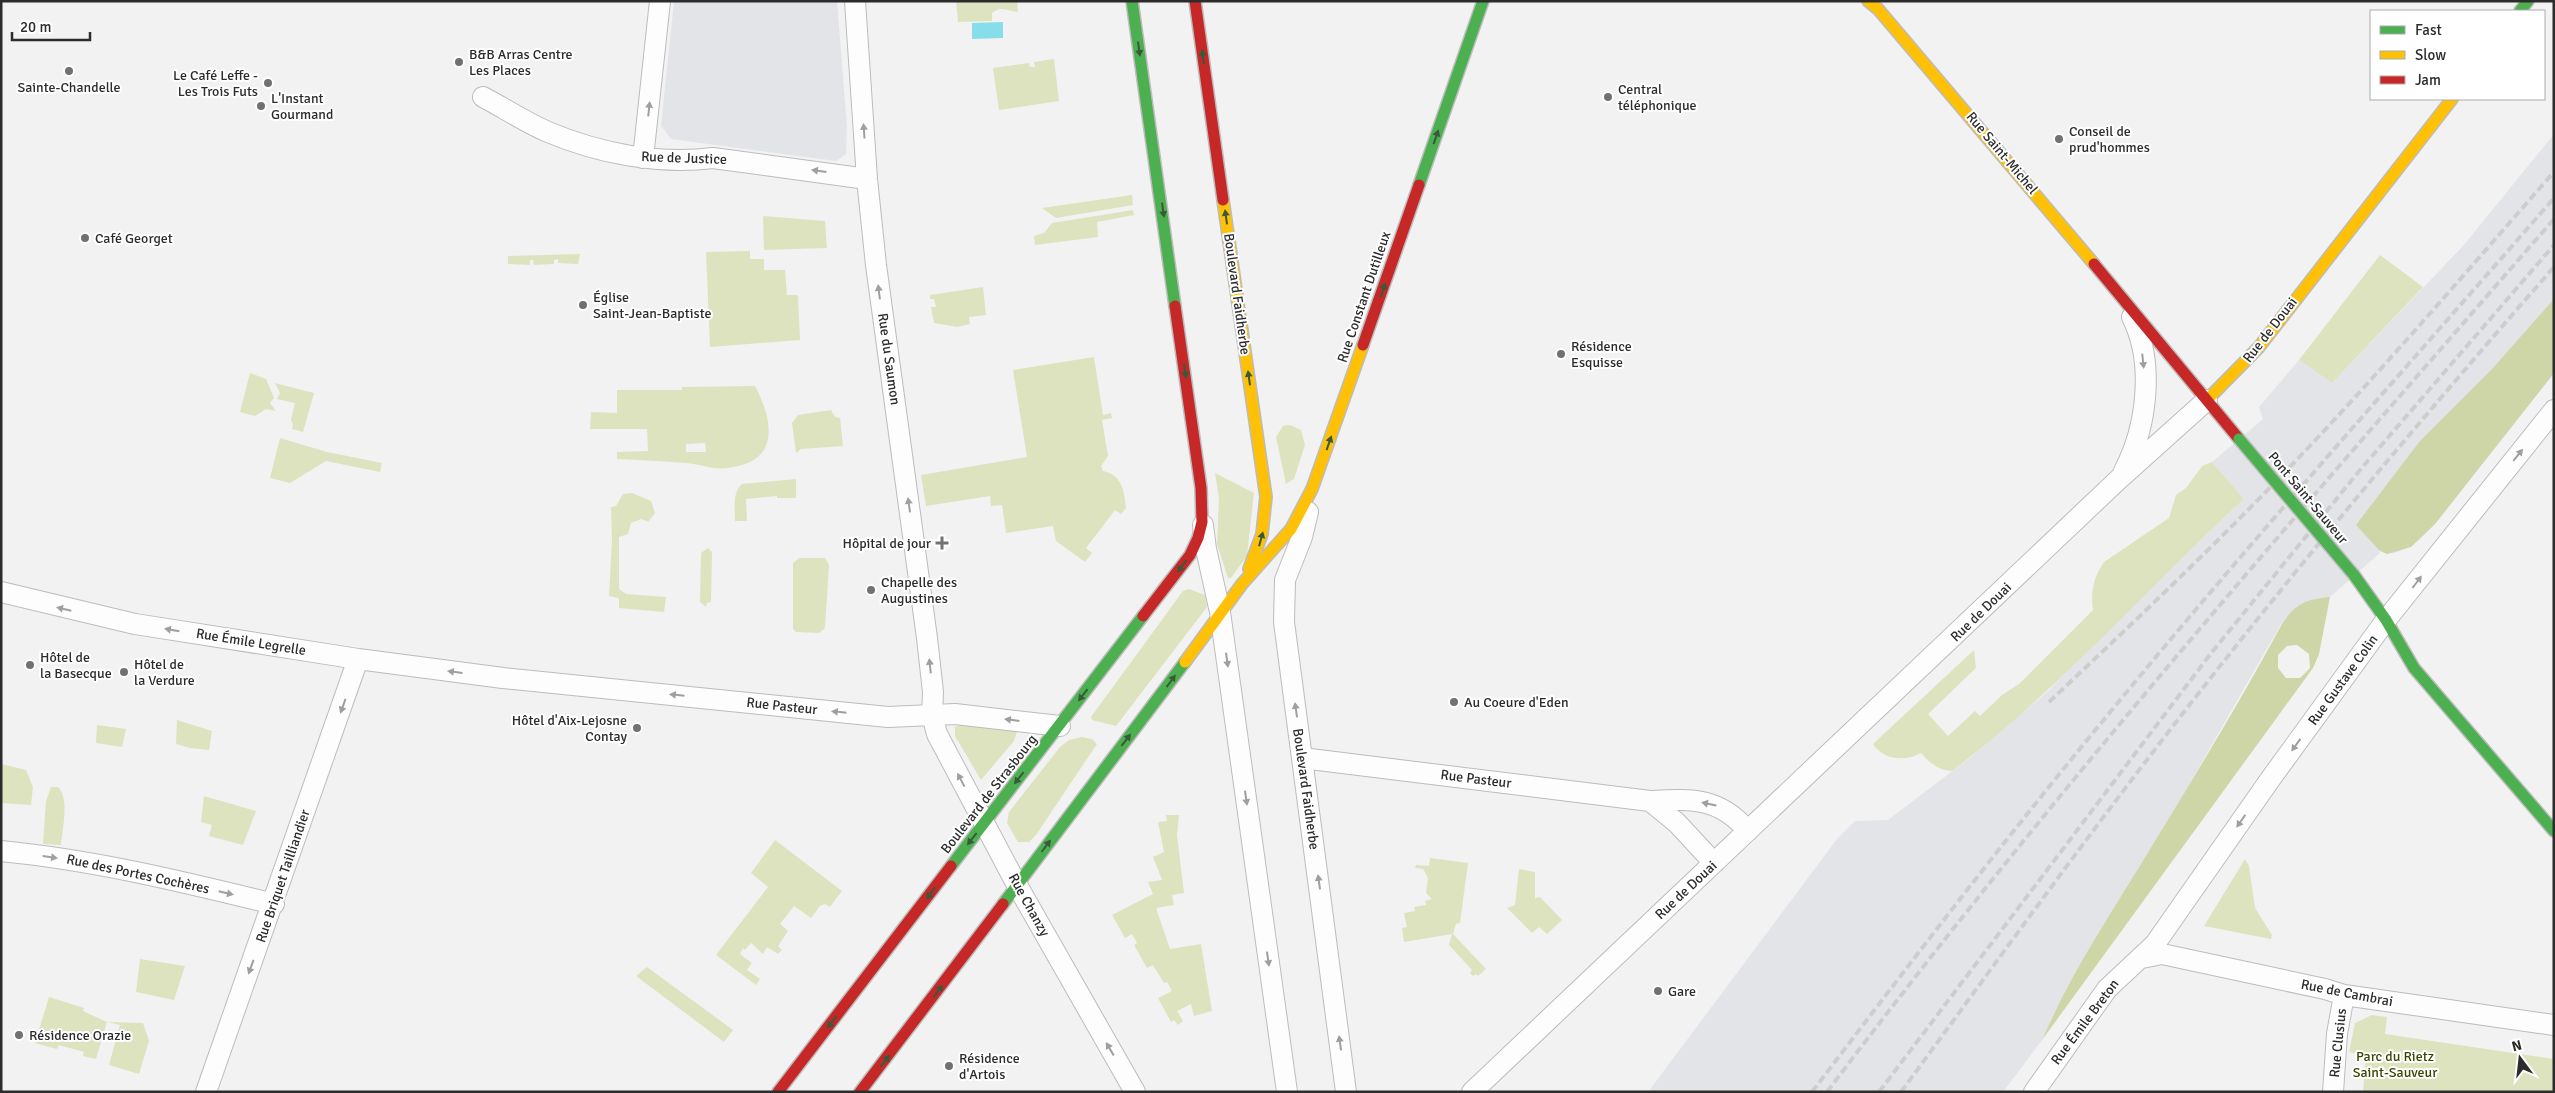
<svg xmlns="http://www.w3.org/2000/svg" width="2555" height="1093" viewBox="0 0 2555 1093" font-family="Signika,sans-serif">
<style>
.built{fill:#e2e4e8}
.green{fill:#dde3bf;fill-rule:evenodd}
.forest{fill:#ced5a6;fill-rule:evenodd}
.water{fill:#87deea}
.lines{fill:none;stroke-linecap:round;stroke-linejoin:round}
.street-casing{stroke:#bcbcbc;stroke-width:22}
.fast-casing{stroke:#bcbcbc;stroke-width:14}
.slow-casing{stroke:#bcbcbc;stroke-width:14}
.jam-casing{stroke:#bcbcbc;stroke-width:14}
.street{stroke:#fdfdfd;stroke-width:20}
.fast{stroke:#4caf50;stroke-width:11}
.slow{stroke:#ffc107;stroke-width:11}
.jam{stroke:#c62828;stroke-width:11}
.rail{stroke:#cdcdcd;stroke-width:4;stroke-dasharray:8 4;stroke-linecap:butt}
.fast-bridge-casing{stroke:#bcbcbc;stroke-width:14;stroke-linecap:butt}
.fast-bridge{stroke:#4caf50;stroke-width:11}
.oneway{fill:#375a39}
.oneway2{fill:#9f9f9f}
.poi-dot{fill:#717172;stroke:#fff;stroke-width:2}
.labels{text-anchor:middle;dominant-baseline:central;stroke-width:4;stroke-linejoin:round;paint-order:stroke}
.poi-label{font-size:14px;fill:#2c2c2d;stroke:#fff;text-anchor:start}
.street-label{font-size:14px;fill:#2c2c2d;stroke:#fff}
.park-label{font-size:14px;fill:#3d4400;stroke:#fff}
</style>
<rect width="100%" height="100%" fill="#f2f2f2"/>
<path class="built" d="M674 1H837L847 127 846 154 836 161 671 139 661 126Z
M2554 134V373L2435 524 2419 540 2398 552 2387 554 2379 551 2380 553 2330 597 2318 598 2281 624 2178 804 2101 929 2053 1015 2042 1040 2003 1092H1648L1837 839 1855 821 1888 820 1971 757 2047 692 2151 587 2244 499 2212 462 2263 419 2259 407 2299 360 2332 383 2463 246Z"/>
<path class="green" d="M956 1H1017L1018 12C1008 11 1001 5 992 13V21L958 22Z
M1054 59 1059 101 999 110 993 68 1029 63 1030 67H1035L1034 62Z
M1132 195 1133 205 1056 218 1042 208Z
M1133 210 1134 215 1097 222 1098 237 1035 245 1034 236 1044 233 1052 223Z
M763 216 825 221 827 248 764 250Z
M750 251V259H764V270H785L787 295H798L800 340 710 347 706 252Z
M580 254 578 264 558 263V259L554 260V264L534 265 533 260H530V265L508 264V256Z
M2380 255 2423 287 2332 383 2299 360Z
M983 287 986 315 969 317 970 324 957 327 934 323 931 307H936L934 299H930V295Z
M1094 357 1103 415 1111 413 1112 418 1102 420 1108 456 1101 466 1103 471C1123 476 1124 491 1126 508L1121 514 1115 510 1086 548 1092 553 1085 562 1056 541 1053 526 1006 533 1002 505 991 506 990 496 926 506 921 475 1027 457 1013 370Z
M250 373 266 379 274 398 270 403 276 411 266 409 255 416 240 412Z
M275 383 314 393 303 432 292 429 293 424 291 420 295 403 277 399 280 393Z
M755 386C774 422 780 463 727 468 713 470 700 464 686 463 663 461 640 460 617 459V452L648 451 647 429H590L591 412 617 413V390H682V387ZM705 443 706 452H686V444Z
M831 410 835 417 840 418 843 446 801 449 796 453 792 423 798 415Z
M1290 425 1301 430 1305 445 1294 479 1286 484 1276 437 1283 426Z
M280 438 327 452 382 463 380 472 326 461 290 483 270 478Z
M2212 462 2244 499C2146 589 2058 691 1952 771 1938 770 1930 763 1921 753 1906 762 1883 760 1873 744L1974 650 1976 668 1928 714 1948 736 1975 711 1980 716 2002 695 2019 684 2093 610C2090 593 2094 576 2104 562L2169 518 2176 495 2186 488 2202 466Z
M1215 473 1254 493 1247 556 1231 578H1228L1217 544 1219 498Z
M796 479V498H777V496L746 499 747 521H735C735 509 732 493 742 484Z
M632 493 651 501 655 513 648 522 641 519 631 523 628 534 619 537V589L626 594 666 597 664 612 619 608V598L609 596 612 540 611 507 616 506 623 494Z
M708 548 712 552 711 602 707 603 706 607 700 602 701 553Z
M799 558H825L829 565 825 628 819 633 796 632 793 629V563Z
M1189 589 1205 595 1207 607 1116 726 1092 720 1091 717 1183 591Z
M177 720 212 731 209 750 190 748 176 744Z
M964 724 1018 729 1014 741 981 780 955 736V727Z
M97 725 126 729 122 747 96 743Z
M1082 737 1092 739 1097 744 1036 835 1029 842H1018L1007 823 1009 812 1060 747 1069 740Z
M1 764 26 770 33 787 31 805 1 803Z
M51 787H58C70 799 62 830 61 845L43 844 46 801Z
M204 796 256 811 243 845 209 836 212 825 201 822Z
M1166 815H1179L1177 835 1184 893 1172 895 1174 905 1156 908 1170 949 1201 944 1212 1011 1194 1016 1191 1004 1177 1011 1183 1021 1178 1025 1174 1020 1171 1022 1158 998 1172 991 1167 982 1164 983 1153 965 1147 968 1134 945 1137 943 1132 934 1125 938 1112 915 1153 894 1148 882 1162 880 1153 857 1164 852 1158 822 1167 821Z
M775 840 842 891 830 907 825 904 820 906 811 918 794 906 780 924 788 931 778 946 782 950 778 954 767 947 763 954 751 943 745 950 743 948 740 954 752 963 747 970 760 979 756 985 716 955 768 887 751 873Z
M1430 858 1468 863 1460 923 1456 924 1453 934 1486 969 1478 976 1476 974 1473 976 1470 973 1472 970 1449 945 1452 934 1404 942 1402 928 1407 927 1404 913 1415 911 1414 907 1426 905 1425 901 1432 899 1426 893 1428 878 1423 869 1415 868 1416 865 1429 866Z
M2245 859 2249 866 2255 908 2272 935 2271 939 2204 926Z
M1519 869 1535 872V898L1540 897 1562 920 1547 934 1539 927 1532 933 1507 908 1515 905Z
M140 959 185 966 174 1000 136 992Z
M647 967 733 1030 724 1042 636 976Z
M49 997 84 1008 83 1011 107 1022 143 1023 149 1041 139 1074 109 1065 120 1025 107 1022 96 1059 83 1056 84 1052 59 1045 57 1049 35 1043Z
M2372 1015 2387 1017 2385 1034 2554 1059V1092H2363L2366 1056 2349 1052 2355 1023Z"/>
<path class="forest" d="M2554 299V373L2435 524 2411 547 2387 554 2379 550 2356 525 2420 441 2493 368Z
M2330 597 2319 654 2313 668 2042 1040C2069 977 2108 918 2144 859 2191 782 2239 704 2282 624 2295 604 2306 599 2330 597ZM2297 645 2309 654 2310 668 2300 678H2286L2278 668V655L2287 646Z"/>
<path class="water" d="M1003 22V38L972 39V23Z"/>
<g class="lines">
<g class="street-casing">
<path id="street" d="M855 1 867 179 876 265 927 638 933 692 932 715 937 734 1017 885 1135 1092
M483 97C504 108 525 122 548 132 598 153 658 165 713 158L867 179
M643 158 660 1
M2124 471C2147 427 2155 363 2132 317
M1308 512 1302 537 1285 580 1284 622 1346 1092
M1203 525 1206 549 1220 612 1287 1092
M1 592 135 624 358 659 503 678 888 717 955 714 1060 726
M1302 758 1650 801C1693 799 1719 797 1748 831
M1650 801 1677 823 1714 863
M1 851C94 860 184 882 274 904
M2142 958 2162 954 2325 989 2344 995 2554 1025
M206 1092 358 659
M1472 1092 2119 479 2207 400
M2034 1092 2107 989 2155 944 2269 781 2386 620 2554 410
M2333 1092 2337 1034 2344 995"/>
</g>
<g class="fast-casing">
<path id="fast" d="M1132 1 1175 306
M2520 11 2528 1
M1419 185 1483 1
M2354 575 2386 620 2414 668 2554 831
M951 866 1143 616
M1003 904 1185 662"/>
</g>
<g class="slow-casing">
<path id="slow" d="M1868 1 1878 9 2094 264
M1223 200 1266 497 1262 534 1249 569
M2207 400 2259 347 2452 99
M1185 662 1242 584 1291 529 1312 489 1363 345"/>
</g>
<g class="jam-casing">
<path id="jam" d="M1195 1 1223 200
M2094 264 2239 439
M1363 345 1419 185
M1143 616 1190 555 1198 538 1202 522 1201 488 1175 306
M778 1092 951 866
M860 1092 1003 904"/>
</g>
<use href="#street" class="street"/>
<use href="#fast" class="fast"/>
<use href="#slow" class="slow"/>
<use href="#jam" class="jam"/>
<path class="rail" d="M2049 702C2130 626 2210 550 2287 470 2379 374 2466 272 2554 172
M1812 1092C1910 963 2008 835 2111 711 2255 536 2406 368 2554 198
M1827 1092C2055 789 2305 505 2554 219
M1879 1092 2212 652 2360 470 2554 245
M1901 1092C1981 983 2061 872 2143 765 2274 594 2412 429 2554 267"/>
<g class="fast-bridge-casing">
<path id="fast-bridge" d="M2239 439 2354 575"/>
</g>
<use href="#fast-bridge" class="fast-bridge"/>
</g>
<defs><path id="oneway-solid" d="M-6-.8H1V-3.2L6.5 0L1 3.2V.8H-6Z" transform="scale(1.25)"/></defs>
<g class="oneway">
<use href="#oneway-solid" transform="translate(1139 49) rotate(82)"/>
<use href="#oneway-solid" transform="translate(1203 57) rotate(-98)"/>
<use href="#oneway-solid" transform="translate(1436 137) rotate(-71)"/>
<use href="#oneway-solid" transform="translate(1163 210) rotate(82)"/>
<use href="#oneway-solid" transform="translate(1226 217) rotate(-98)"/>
<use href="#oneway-solid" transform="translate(1383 290) rotate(-71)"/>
<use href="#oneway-solid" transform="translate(1185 371) rotate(82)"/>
<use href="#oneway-solid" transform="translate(1249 378) rotate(-98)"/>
<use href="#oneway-solid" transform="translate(1329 443) rotate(-71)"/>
<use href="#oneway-solid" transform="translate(1261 539) rotate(-75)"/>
<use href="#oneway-solid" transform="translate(1182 566) rotate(127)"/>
<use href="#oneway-solid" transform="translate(1171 681) rotate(-54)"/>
<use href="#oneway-solid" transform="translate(1083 695) rotate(128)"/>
<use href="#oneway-solid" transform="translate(1126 740) rotate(-52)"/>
<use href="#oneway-solid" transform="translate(1019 778) rotate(128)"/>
<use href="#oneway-solid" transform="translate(972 839) rotate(128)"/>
<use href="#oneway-solid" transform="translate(1046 846) rotate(-53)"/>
<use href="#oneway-solid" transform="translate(931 893) rotate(127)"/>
<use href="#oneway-solid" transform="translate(938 991) rotate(-54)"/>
<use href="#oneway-solid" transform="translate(832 1022) rotate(127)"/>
<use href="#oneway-solid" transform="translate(885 1061) rotate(-52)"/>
</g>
<g class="oneway2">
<use href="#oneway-solid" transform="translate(649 109) rotate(-84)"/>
<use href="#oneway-solid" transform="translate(864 131) rotate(-94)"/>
<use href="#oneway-solid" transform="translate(819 171) rotate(-172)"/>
<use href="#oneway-solid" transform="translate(879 292) rotate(-97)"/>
<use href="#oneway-solid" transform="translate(2143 361) rotate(84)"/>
<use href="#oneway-solid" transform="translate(2518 455) rotate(-51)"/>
<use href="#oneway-solid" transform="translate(909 505) rotate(-98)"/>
<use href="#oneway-solid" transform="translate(2417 582) rotate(-53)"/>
<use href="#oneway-solid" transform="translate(64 609) rotate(-167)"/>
<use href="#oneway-solid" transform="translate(172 630) rotate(-170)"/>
<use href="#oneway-solid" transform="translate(1227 660) rotate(82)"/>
<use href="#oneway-solid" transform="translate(930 666) rotate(-96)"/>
<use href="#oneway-solid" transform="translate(455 672) rotate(-173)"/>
<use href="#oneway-solid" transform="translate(677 695) rotate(-174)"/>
<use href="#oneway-solid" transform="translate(343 706) rotate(110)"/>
<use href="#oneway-solid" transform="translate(1296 710) rotate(-98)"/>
<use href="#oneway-solid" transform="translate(839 712) rotate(-174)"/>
<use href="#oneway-solid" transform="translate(1012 720) rotate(-173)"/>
<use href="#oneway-solid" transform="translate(2296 745) rotate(126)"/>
<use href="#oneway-solid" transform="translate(961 780) rotate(-118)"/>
<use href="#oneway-solid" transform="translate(1246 798) rotate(82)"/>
<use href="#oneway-solid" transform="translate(1709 804) rotate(-168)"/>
<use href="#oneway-solid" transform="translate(2241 821) rotate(125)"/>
<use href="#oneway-solid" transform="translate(50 857) rotate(8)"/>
<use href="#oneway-solid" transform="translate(1319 882) rotate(-98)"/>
<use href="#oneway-solid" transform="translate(226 893) rotate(13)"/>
<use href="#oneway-solid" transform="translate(1268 959) rotate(82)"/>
<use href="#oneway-solid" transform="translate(251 967) rotate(110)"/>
<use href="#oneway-solid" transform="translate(1340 1043) rotate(-98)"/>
<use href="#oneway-solid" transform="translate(1110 1049) rotate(-120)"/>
</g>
<g class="poi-dot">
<circle cx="459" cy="62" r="5"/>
<circle cx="69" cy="71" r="5"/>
<circle cx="268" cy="83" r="5"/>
<circle cx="1608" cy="97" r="5"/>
<circle cx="261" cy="106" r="5"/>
<circle cx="2059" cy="139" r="5"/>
<circle cx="85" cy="238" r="5"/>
<circle cx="583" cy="305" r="5"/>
<circle cx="1561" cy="354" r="5"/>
<path d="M939.5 535.5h5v5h5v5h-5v5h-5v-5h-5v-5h5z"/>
<circle cx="871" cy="590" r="5"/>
<circle cx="30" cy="665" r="5"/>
<circle cx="124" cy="672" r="5"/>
<circle cx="1454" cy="702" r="5"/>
<circle cx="637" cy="728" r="5"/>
<circle cx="1658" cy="991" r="5"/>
<circle cx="19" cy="1035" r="5"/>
<circle cx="949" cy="1066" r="5"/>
</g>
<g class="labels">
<g class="poi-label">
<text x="469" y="54">B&amp;B Arras Centre<tspan x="469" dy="16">Les Places</tspan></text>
<text x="258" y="75" text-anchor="end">Le Café Leffe -<tspan x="258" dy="16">Les Trois Futs</tspan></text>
<text x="69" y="87" text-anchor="middle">Sainte-Chandelle</text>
<text x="1618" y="89">Central<tspan x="1618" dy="16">téléphonique</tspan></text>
<text x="271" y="98">L'Instant<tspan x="271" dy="16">Gourmand</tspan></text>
<text x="2069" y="131">Conseil de<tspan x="2069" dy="16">prud'hommes</tspan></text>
<text x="95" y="238">Café Georget</text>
<text x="593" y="297">Église<tspan x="593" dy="16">Saint-Jean-Baptiste</tspan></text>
<text x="1571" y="346">Résidence<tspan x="1571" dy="16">Esquisse</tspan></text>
<text x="931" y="543" text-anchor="end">Hôpital de jour</text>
<text x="881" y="582">Chapelle des<tspan x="881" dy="16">Augustines</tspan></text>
<text x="40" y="657">Hôtel de<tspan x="40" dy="16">la Basecque</tspan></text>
<text x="134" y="664">Hôtel de<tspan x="134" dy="16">la Verdure</tspan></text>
<text x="1464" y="702">Au Coeure d'Eden</text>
<text x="627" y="720" text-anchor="end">Hôtel d'Aix-Lejosne<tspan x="627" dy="16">Contay</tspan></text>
<text x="1668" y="991">Gare</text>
<text x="29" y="1035">Résidence Orazie</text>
<text x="959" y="1058">Résidence<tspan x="959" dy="16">d'Artois</tspan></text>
</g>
<g class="street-label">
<text transform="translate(2002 153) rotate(50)">Rue Saint-Michel</text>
<text transform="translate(684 158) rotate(2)">Rue de Justice</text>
<text transform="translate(1237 294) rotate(82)">Boulevard Faidherbe</text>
<text transform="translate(1364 297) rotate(-71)">Rue Constant Dutilleux</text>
<text transform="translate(2270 330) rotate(-52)">Rue de Douai</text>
<text transform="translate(889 359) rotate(82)">Rue du Saumon</text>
<text transform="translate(2308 498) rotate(50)">Pont Saint-Sauveur</text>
<text transform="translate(1981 612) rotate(-44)">Rue de Douai</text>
<text transform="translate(251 642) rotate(9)">Rue Émile Legrelle</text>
<text transform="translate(2343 680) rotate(-54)">Rue Gustave Colin</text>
<text transform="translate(782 706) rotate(6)">Rue Pasteur</text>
<text transform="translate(1476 779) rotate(7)">Rue Pasteur</text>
<text transform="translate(1306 789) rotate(82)">Boulevard Faidherbe</text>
<text transform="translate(989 794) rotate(-52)">Boulevard de Strasbourg</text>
<text transform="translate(138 874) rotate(12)">Rue des Portes Cochères</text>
<text transform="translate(283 876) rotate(-71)">Rue Briquet Tailliandier</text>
<text transform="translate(1686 890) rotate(-43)">Rue de Douai</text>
<text transform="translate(1029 905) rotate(61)">Rue Chanzy</text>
<text transform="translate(2347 993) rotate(11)">Rue de Cambrai</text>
<text transform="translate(2085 1022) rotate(-53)">Rue Émile Breton</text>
<text transform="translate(2338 1043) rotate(-84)">Rue Clusius</text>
</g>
<g class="park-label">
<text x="2395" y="1056">Parc du Rietz<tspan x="2395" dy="16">Saint-Sauveur</tspan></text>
</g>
</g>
<rect width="2555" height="1093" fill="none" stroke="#2c2c2d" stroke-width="5"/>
<rect x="2370" y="10" width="175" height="90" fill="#ffffff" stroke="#ababab"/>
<rect x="2380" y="26" width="25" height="8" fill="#4caf50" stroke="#ababab"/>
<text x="2415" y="35" font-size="15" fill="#2c2c2d">Fast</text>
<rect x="2380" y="51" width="25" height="8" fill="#ffc107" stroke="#ababab"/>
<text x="2415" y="60" font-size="15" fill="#2c2c2d">Slow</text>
<rect x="2380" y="76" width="25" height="8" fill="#c62828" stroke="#ababab"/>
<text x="2415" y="85" font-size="15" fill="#2c2c2d">Jam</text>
<g transform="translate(2520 1058) rotate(345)" stroke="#ffffff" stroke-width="4" paint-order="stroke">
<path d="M0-4L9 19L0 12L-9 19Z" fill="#2c2c2d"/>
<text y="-8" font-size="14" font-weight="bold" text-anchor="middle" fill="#2c2c2d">N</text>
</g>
<path d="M12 32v8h78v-8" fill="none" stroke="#2c2c2d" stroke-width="2.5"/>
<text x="20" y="32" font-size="15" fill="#2c2c2d" stroke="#ffffff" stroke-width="4" paint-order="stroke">20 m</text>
</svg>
